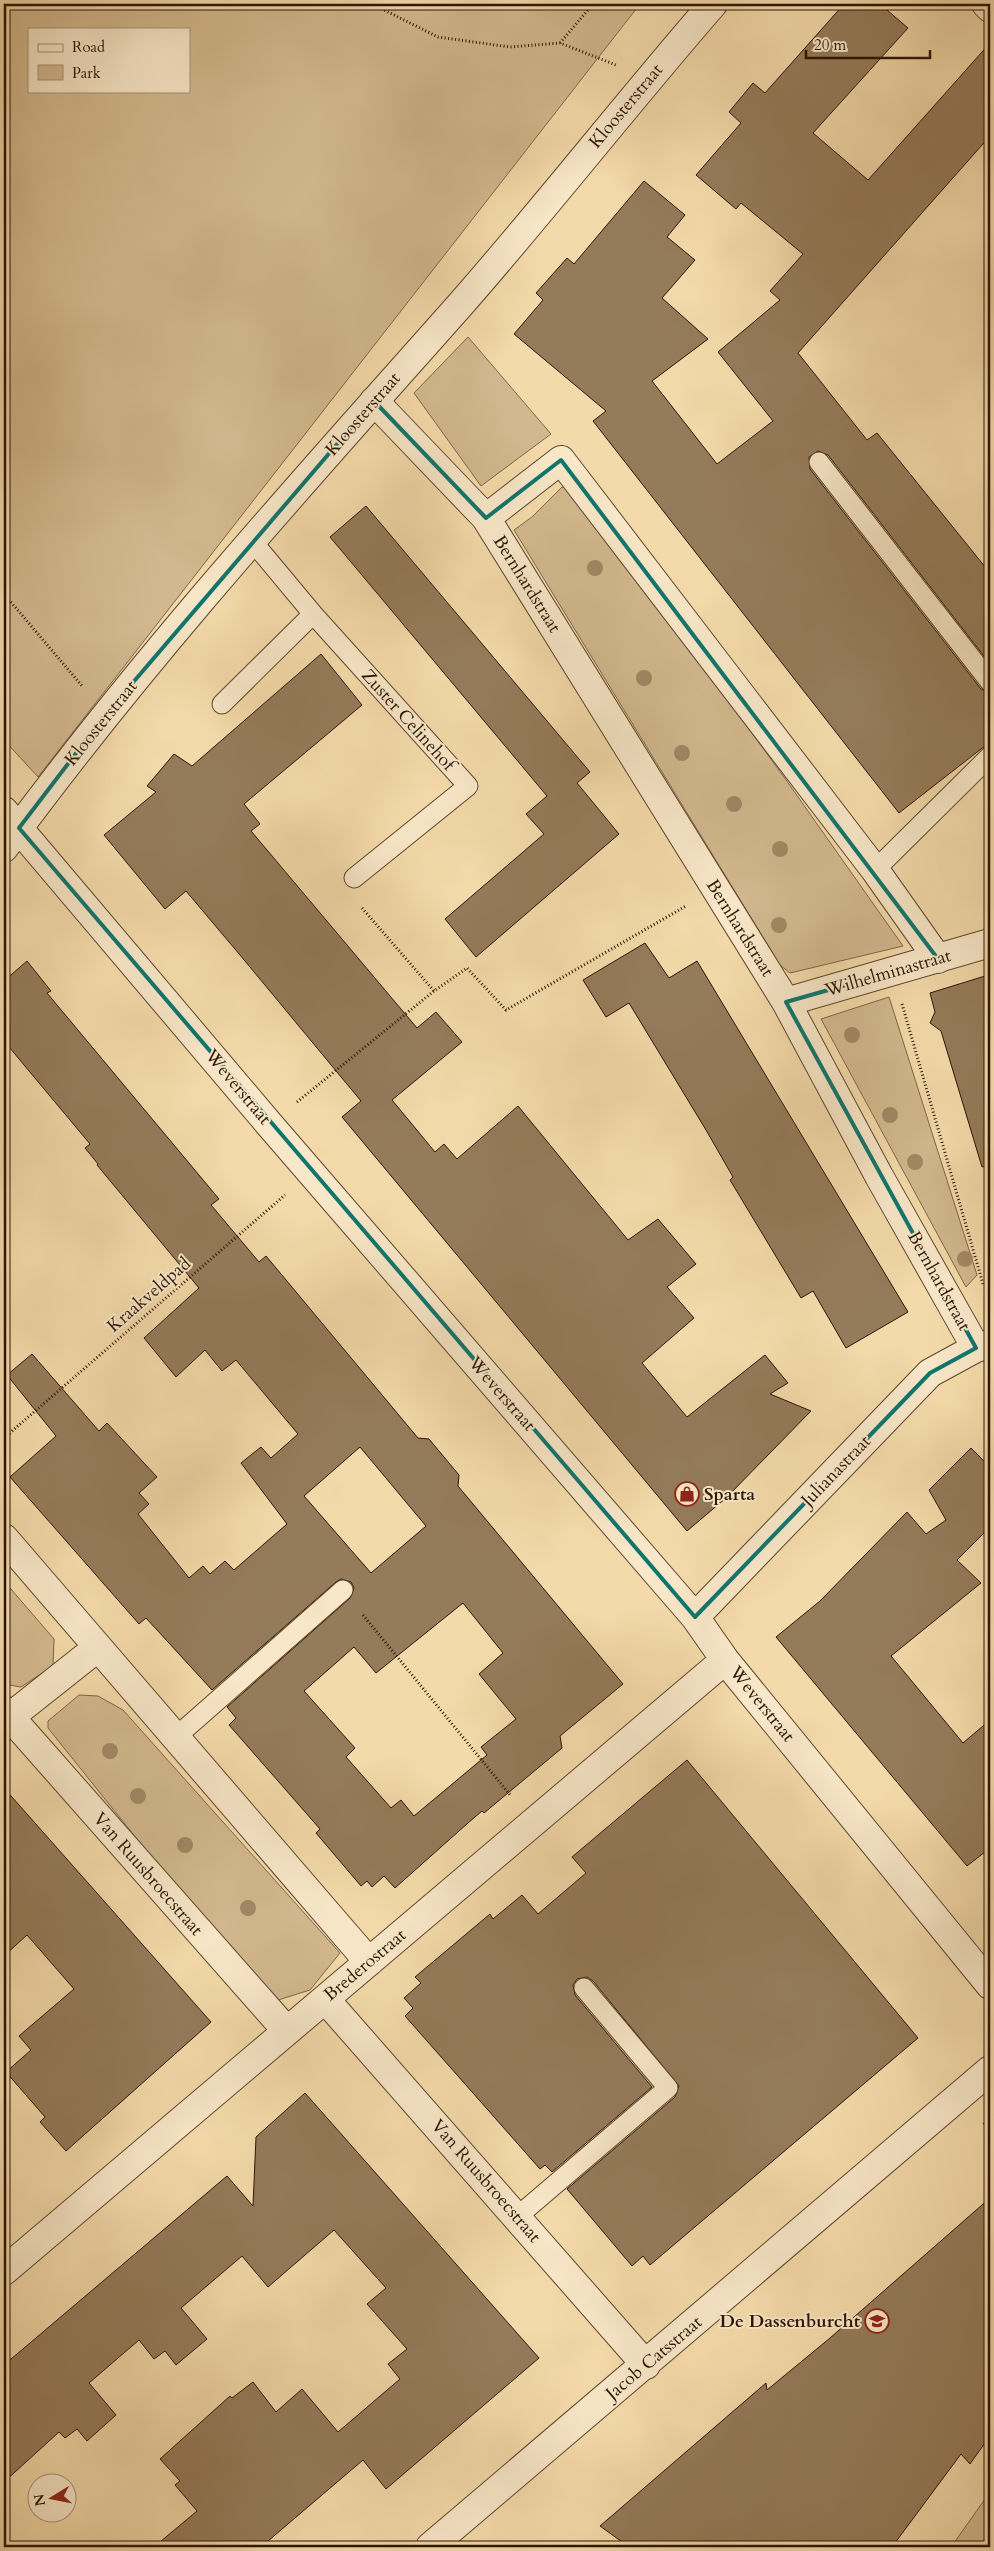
<svg xmlns="http://www.w3.org/2000/svg" width="994" height="2551" viewBox="0 0 994 2551" font-family="Cardo,serif">
<style>
.green{fill:#d2b88e;stroke:#7f6648;fill-rule:evenodd}
.building{fill:#947b5a;stroke:#2c1403;fill-rule:evenodd}
.lines{fill:none;stroke-linecap:round;stroke-linejoin:round}
.lane-casing{stroke:#5e462d;stroke-width:21}
.street-casing{stroke:#5e462d;stroke-width:30}
.path{stroke:#2c1403;stroke-width:3;stroke-dasharray:1 2.5;stroke-linecap:butt}
.lane{stroke:#f8e7c8;stroke-width:19}
.street{stroke:#f8e7c8;stroke-width:28}
.tree{fill:#a28865}
.marked{fill:none;stroke:#0f766e;stroke-width:4;stroke-linejoin:round}
.labels{text-anchor:middle;dominant-baseline:central;stroke-width:4;stroke-linejoin:round;paint-order:stroke}
.street-label{font-size:18px;fill:#2c1403;stroke:#f8e7c8}
.poi-label{font-size:18px;font-weight:bold;fill:#2c1403;stroke:#f8e7c8;text-anchor:start}
</style>
<rect width="100%" height="100%" fill="#f4daaa"/>
<filter id="stains"><feTurbulence type="fractalNoise" baseFrequency=".004" numOctaves="4"/><feColorMatrix values="0 0 0 0 .2 0 0 0 0 .09 0 0 0 0 .02 0 0 0 .5 -.17"/></filter>
<radialGradient id="worn" r=".72"><stop offset=".6" stop-color="#630" stop-opacity="0"/><stop offset="1" stop-color="#630" stop-opacity=".3"/></radialGradient>
<path class="green" d="M4 4H640L38 777 4 740ZM29 29H189V91H29Z
M468 337 551 434 481 486 414 393Z
M562 487 574 489 784 777 903 946 790 973 780 965 514 530 532 517Z
M889 997 977 1275 966 1287 821 1019Z
M4 1581 54 1639 53 1666 21 1687 4 1684Z
M79 1695 98 1696 123 1710 340 1953 310 1990 278 2000 149 1854 48 1728V1721Z
M990 2492V2547H951Z"/>
<path class="building" d="M844 4H880L908 28 813 133 868 180 990 43V136L798 353 867 440 877 433 990 573V664L828 455 818 451 809 457 810 469 981 689 990 693V742L899 813 593 421 606 411 514 334 543 300 536 293 567 258 574 264 644 181 685 215 667 237 695 260 662 298 708 339 652 381 717 464 773 421 718 352 780 300 770 291 803 254 741 203 736 209 696 175 741 123 729 112 753 83 765 93Z
M366 506 590 772 577 783 619 834 476 957 445 919 544 834 526 814 547 796 330 537Z
M321 654 362 705 244 804 260 824 251 831 417 1028 436 1012 462 1042 392 1100 435 1152 444 1144 457 1159 518 1106 628 1240 658 1219 696 1264 667 1287 694 1318 642 1363 687 1417 765 1355 788 1383 770 1394 811 1411 726 1498 687 1531 342 1117 361 1101 240 955 186 891 165 909 104 835 156 792 147 786 174 754 192 766Z
M645 943 669 978 697 961 908 1312 846 1348 813 1291 801 1298 730 1180 733 1177 706 1130 629 1003 606 1017 583 980Z
M27 961 51 991 47 993 219 1199 211 1205 259 1262 266 1256 418 1438 429 1439 459 1475 458 1486 623 1684 560 1736 562 1748 484 1813 482 1811 468 1823 395 1888 384 1876 372 1887 367 1881 361 1886 316 1833 320 1829 229 1725 236 1718 227 1707 350 1598 354 1588 351 1582 341 1579 336 1582 212 1690 146 1618 139 1624 10 1477 56 1436 7 1375 32 1354 99 1431 107 1423 157 1477 139 1493 149 1504 138 1514 189 1578 203 1566 210 1574 225 1561 234 1570 287 1524 241 1463 261 1447 271 1458 298 1434 236 1360 222 1371 205 1350 176 1377 144 1338 199 1288 97 1165 98 1164 85 1148 90 1144 4 1041V981ZM360 1447 426 1526 371 1573 304 1496ZM463 1603 503 1653 479 1674 516 1719 481 1747 487 1755 414 1816 401 1800 391 1808 346 1757 355 1748 304 1691 354 1647 376 1673Z
M985 976 990 994V1165L982 1167 941 1031 930 1023 935 1012 930 993Z
M971 1448 990 1467V1527L957 1560 981 1583 891 1656 963 1743 990 1720V1848L967 1866 776 1637 820 1601 907 1512 926 1534 946 1520 929 1490Z
M687 1760 918 2038 650 2265 643 2256 632 2266 567 2189 675 2097 679 2086 593 1981 587 1977 577 1979 573 1985 575 1995 652 2087 552 2172 545 2165 540 2169 405 2016 413 2008 404 1998 421 1983 415 1977 490 1914 493 1919 522 1895 538 1914 586 1873 572 1857Z
M4 1788 211 2022 66 2151 40 2122 45 2117 6 2072 31 2050 19 2036 74 1989 27 1935 4 1956Z
M305 2093 539 2358 386 2489 363 2460 261 2547H154L197 2511 175 2485 180 2481 160 2459 230 2396 232 2398 253 2382 276 2412 302 2389 338 2432 400 2379 388 2364 407 2349 367 2304 386 2288 334 2230 268 2287 242 2256 181 2308 207 2339 176 2365 165 2351 154 2359 139 2340 89 2383 116 2415 87 2441 77 2429 65 2438 59 2432 4 2482V2365L227 2176 253 2206 256 2137Z
M990 2198V2436L970 2464 961 2454 892 2547H629L600 2526 766 2383 767 2390 830 2338Z"/>
<g class="lines">
<g class="lane-casing">
<path id="lane" d="M819 462 990 682
M253 542 313 614 468 786 354 878
M222 704 313 614
M875 870 990 756
M177 1736 343 1590
M518 2216 668 2088 584 1988"/>
</g>
<g class="street-casing">
<path id="street" d="M986 4 990 8
M374 401 486 518 786 1002 879 1176 976 1348
M486 518 561 460 875 870 938 959
M4 811 269 1124 695 1617 725 1660 990 1985
M4 848C143 658 303 482 460 305 546 207 627 103 713 4
M786 1002 990 943
M4 1538 369 1962
M695 1617 930 1373 976 1348 990 1344
M4 1710 287 2031
M10 1717 97 1648
M325 1999 646 2365
M4 2271 725 1660
M430 2547 990 2070"/>
</g>
<path class="path" d="M372 4 438 37 510 47 560 43 616 65
M560 43 593 4
M4 594 83 687
M362 908 434 991
M902 1004 983 1284
M297 1102 434 991 467 968 506 1010 686 906
M4 1438 285 1195
M363 1615 511 1796
M984 2123 990 2136"/>
<use href="#lane" class="lane"/>
<use href="#street" class="street"/>
</g>
<g class="tree">
<circle cx="595" cy="568" r="8"/>
<circle cx="644" cy="678" r="8"/>
<circle cx="682" cy="753" r="8"/>
<circle cx="734" cy="804" r="8"/>
<circle cx="780" cy="849" r="8"/>
<circle cx="779" cy="925" r="8"/>
<circle cx="852" cy="1035" r="8"/>
<circle cx="890" cy="1115" r="8"/>
<circle cx="915" cy="1162" r="8"/>
<circle cx="965" cy="1259" r="8"/>
<circle cx="110" cy="1751" r="8"/>
<circle cx="138" cy="1796" r="8"/>
<circle cx="185" cy="1845" r="8"/>
<circle cx="248" cy="1908" r="8"/>
</g>
<path class="marked" d="M374 401 486 518 561 460 938 959 786 1002 976 1348 930 1373 695 1617 19 828 106 714Z"/>
<defs>
<g id="shop-ring" transform="scale(1.25)"><circle r="9.5" fill="#f8e7c8" stroke="#8f2418" stroke-width="1.5"/><path d="M-5-2.5h2.3a2.7 3.5 0 0 1 5.4 0H5L5.5 6h-11ZM-1.5-2.5h3a1.5 2.3 0 0 0-3 0Z" fill="#8f2418"/></g>
<g id="school-ring" transform="scale(1.25)"><circle r="9.5" fill="#f8e7c8" stroke="#8f2418" stroke-width="1.5"/><path d="M0-5L7-2L0 1L-7-2ZM-4 1L0 2.5L4 1V4Q0 6-4 4Z" fill="#8f2418"/></g>
</defs>
<g fill-rule="evenodd">
<use href="#shop-ring" x="687" y="1494"/>
<use href="#school-ring" x="877" y="2321"/>
</g>
<g class="labels">
<g class="street-label">
<text transform="translate(626 106) rotate(-50)">Kloosterstraat</text>
<text transform="translate(363 414) rotate(-49)">Kloosterstraat</text>
<text transform="translate(527 584) rotate(58)">Bernhardstraat</text>
<text transform="translate(408 720) rotate(48)">Zuster Celinehof</text>
<text transform="translate(101 723) rotate(-51)">Kloosterstraat</text>
<text transform="translate(740 928) rotate(58)">Bernhardstraat</text>
<text transform="translate(888 973) rotate(-16)">Wilhelminastraat</text>
<text transform="translate(238 1087) rotate(50)">Weverstraat</text>
<text transform="translate(939 1281) rotate(61)">Bernhardstraat</text>
<text transform="translate(149 1295) rotate(-41)">Kraakveldpad</text>
<text transform="translate(502 1394) rotate(49)">Weverstraat</text>
<text transform="translate(836 1471) rotate(-46)">Julianastraat</text>
<text transform="translate(762 1704) rotate(51)">Weverstraat</text>
<text transform="translate(148 1874) rotate(49)">Van Ruusbroecstraat</text>
<text transform="translate(365 1965) rotate(-40)">Brederostraat</text>
<text transform="translate(486 2181) rotate(49)">Van Ruusbroecstraat</text>
<text transform="translate(654 2358) rotate(-40)">Jacob Catsstraat</text>
</g>
<g class="poi-label">
<text x="704" y="1494">Sparta</text>
<text x="860" y="2321" text-anchor="end">De Dassenburcht</text>
</g>
</g>
<rect width="994" height="2551" fill="none" stroke="#f4daaa" stroke-width="20"/>
<rect x="5" y="5" width="984" height="2541" fill="none" stroke="#2c1403" stroke-width="2.5"/>
<rect x="10" y="10" width="974" height="2531" fill="none" stroke="#2c1403"/>
<rect x="28" y="28" width="162" height="65" fill="#f8e7c8" stroke="#a69379"/>
<rect x="38" y="44" width="25" height="8" fill="#f8e7c8" stroke="#a69379"/>
<text x="72" y="52" font-size="15" fill="#2c1403">Road</text>
<rect x="38" y="65" width="25" height="15" fill="#d2b88e" stroke="#a69379"/>
<text x="72" y="78" font-size="15" fill="#2c1403">Park</text>
<g transform="translate(52 2498) rotate(260)"><circle r="24" fill="#f8e7c8" stroke="#a69379"/>
<path d="M0-4L9 19L0 12L-9 19Z" fill="#8f2418"/>
<text y="-8" font-size="14" font-weight="bold" text-anchor="middle" fill="#2c1403">N</text>
</g>
<path d="M806 50v8h124v-8" fill="none" stroke="#2c1403" stroke-width="2.5"/>
<text x="814" y="50" font-size="15" fill="#2c1403" stroke="#f8e7c8" stroke-width="4" paint-order="stroke">20 m</text>
<rect width="100%" height="100%" filter="url(#stains)"/>
<rect width="100%" height="100%" fill="url(#worn)"/>
</svg>
